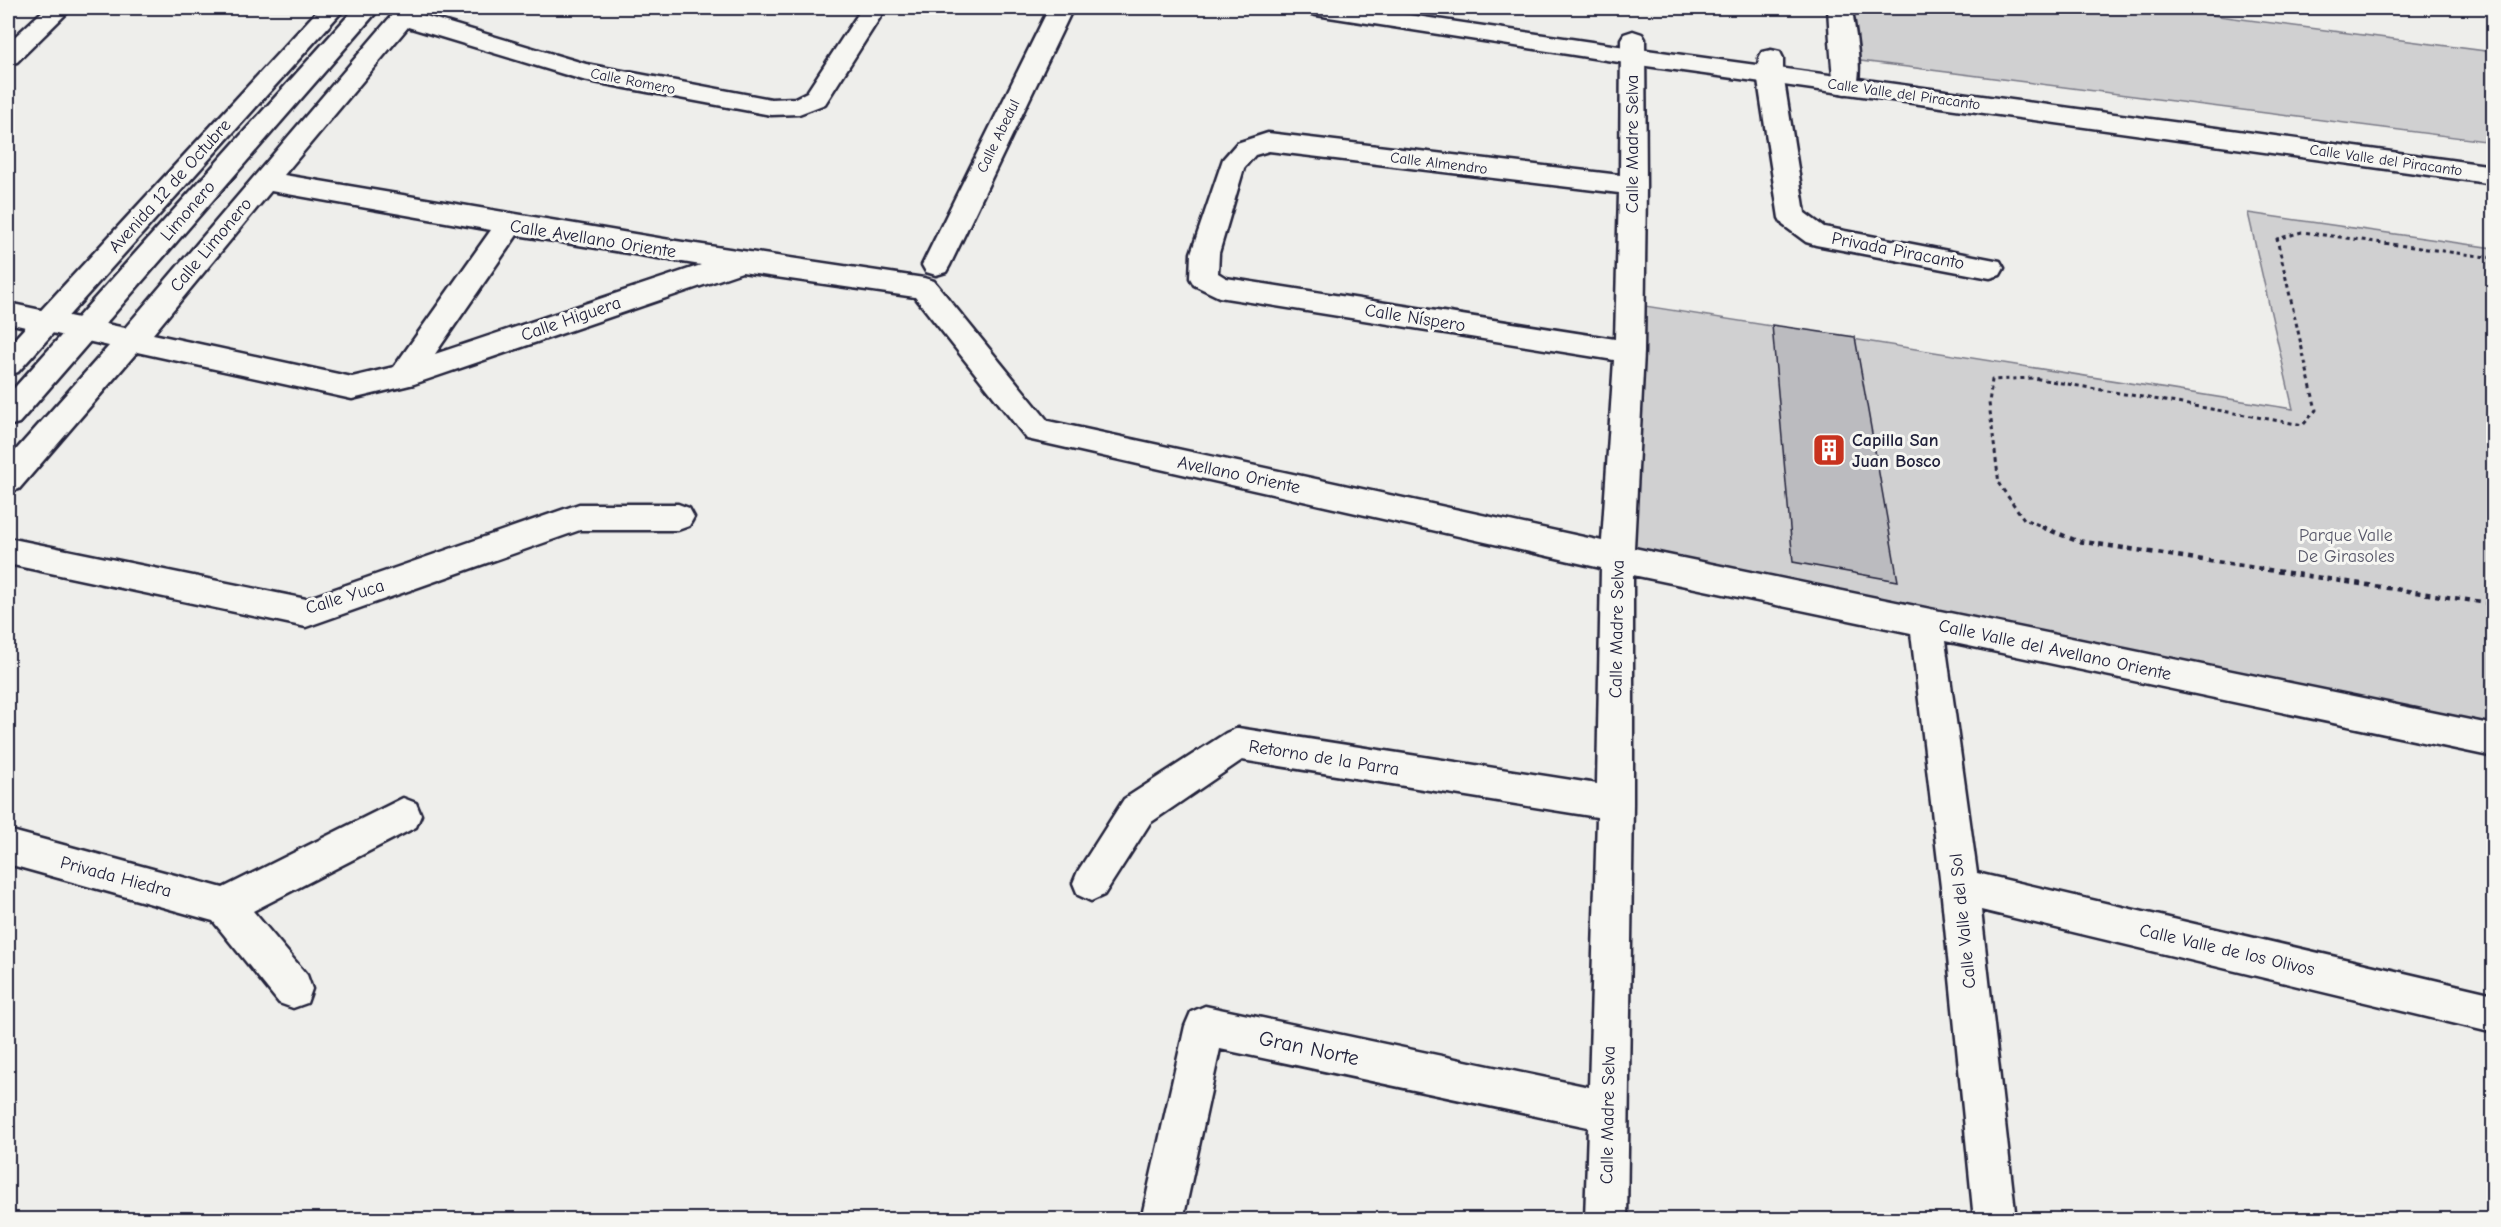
<svg xmlns="http://www.w3.org/2000/svg" width="2501" height="1227" viewBox="0 0 2501 1227" font-family="'Comic Neue',sans-serif">
<style>
.green{fill:#d0d0d1;stroke:#797986;stroke-width:1.5}
.building{fill:#bbbbbf;stroke:#22223b;stroke-width:1.5}
.lines{fill:none;stroke-linecap:round;stroke-linejoin:round}
.minor-casing{stroke:#22223b;stroke-width:5}
.major-casing{stroke:#22223b;stroke-width:5}
.path-far1{stroke:#22223b;stroke-width:3;stroke-dasharray:4 4;stroke-linecap:butt}
.path{stroke:#22223b;stroke-width:4.5;stroke-dasharray:5 5;stroke-linecap:butt}
.minor{fill:#f6f6f2;fill-rule:evenodd}
.major{fill:#f6f6f2;fill-rule:evenodd}
.labels{text-anchor:middle;dominant-baseline:central;stroke-width:6;stroke-linejoin:round;paint-order:stroke}
.far-street-label{font-size:15px;fill:#22223b;stroke:#f6f6f2}
.street-label{font-size:18px;fill:#22223b;stroke:#f6f6f2}
.poi-label{font-size:18px;font-weight:bold;fill:#22223b;stroke:#f6f6f2;text-anchor:start}
.park-label{font-size:18px;fill:#565668;stroke:#f6f6f2}
.near-street-label{font-size:21px;fill:#22223b;stroke:#f6f6f2}
</style>
<rect width="100%" height="100%" fill="#eeeeeb"/>
<filter id="ink" filterUnits="userSpaceOnUse"><feTurbulence type="fractalNoise" baseFrequency=".0167" numOctaves="2"/><feDisplacementMap in="SourceGraphic" scale="12" xChannelSelector="R" yChannelSelector="G"/><feConvolveMatrix kernelMatrix="1 2 1 2 8 2 1 2 1" color-interpolation-filters="sRGB"/></filter>
<g filter="url(#ink)">
<path class="green" d="M1840 8H2157L2493 52V142L1845 59Z
M2248 213 2493 248V724L1632 553 1639 305 2293 409Z"/>
<path class="building" d="M1772 325 1855 337 1898 581 1793 562Z"/>
<g class="lines">
<g class="minor-casing">
<path id="minor" d="M46 8H72L17 62 8 64V43Z
M398 8H423L419 14 586 64 771 99 795 98 807 92 862 8H886L825 104 799 114 771 115 583 80 408 27 284 175 676 241 924 278 934 281 1048 421 1602 541 1614 360 1219 297 1194 285 1190 278 1191 253 1223 159 1237 143 1268 133 1620 175 1621 39 1624 34 1633 31 1642 34 1645 39 1646 186 1644 352 1634 548 2494 725V757L1945 641 1977 873 2494 994V1033L1981 910 2016 1220H1974L1941 887 1911 633 1633 575V803L1627 1220H1585L1588 1127 1220 1049 1183 1220H1141L1185 1026 1191 1012 1205 1006 1589 1087 1597 817 1242 760 1150 823 1104 895 1091 901 1078 895 1073 883 1078 871 1124 799 1226 733 1238 728 1597 784 1601 568 1027 439 915 297 742 272 414 384 352 399 137 352 19 489 8 492V459L109 346 8 323V303L125 328ZM1269 151 1619 193 1615 339 1226 278 1218 273 1219 253 1244 168 1255 155ZM271 191 491 230 394 367 352 377 153 334ZM517 235 701 265 435 354Z
M1049 8H1073L950 265 946 272 936 275 926 272 922 265Z
M1828 8H1852C1854 29 1865 75 1854 92L1845 94 1836 92C1832 85 1829 22 1828 8Z
M1771 50 1780 52 1783 58V74L1805 213 1824 227 2000 261 2004 268 2000 275 1990 278 1816 245 1806 242 1783 225 1779 218 1757 74 1759 58 1762 52Z
M579 504H678L689 508 694 517 689 526 678 530H580L306 627 8 564V538L306 599Z
M403 798 416 803 421 815 416 827 253 911 307 975 312 989 307 1003 293 1008 279 1003 213 921 8 864V830L223 888Z"/>
</g>
<g class="major-casing">
<path id="major" d="M320 8H345L18 372 8 375V346Z
M355 8H380L19 423 8 426V395Z
M1304 8H1362L1632 48 2494 166V184L1632 64 1316 15 1308 13Z"/>
</g>
<path class="path-far1" d="M2046 528 2024 519 1999 484 1989 403 1992 380 2033 378 2303 425 2316 410 2277 239 2302 232 2494 258"/>
<path class="path" d="M2042 527 2077 541 2494 604"/>
<use href="#minor" class="minor"/>
<use href="#major" class="major"/>
</g>
</g>
<defs>
<g id="building-square" transform="scale(1.725)"><rect x="-9" y="-9" width="18" height="18" rx="4" fill="#c8321e" stroke="#f6f6f2"/><path d="M-4-6H4V6H1V3H-1V6H-4ZM-2.5-4.3h1.7v1.8h-1.7ZM.8-4.3h1.7v1.8H.8ZM-2.5-1h1.7V.8h-1.7ZM.8-1h1.7V.8H.8Z" fill="#fff"/></g>
</defs>
<g fill-rule="evenodd">
<use href="#building-square" x="1829" y="450"/>
</g>
<g class="labels">
<g class="far-street-label">
<text transform="translate(633 81) rotate(11)">Calle Romero</text>
<text transform="translate(1904 94) rotate(8)">Calle Valle del Piracanto</text>
<text transform="translate(998 136) rotate(-64)">Calle Abedul</text>
<text transform="translate(2386 160) rotate(8)">Calle Valle del Piracanto</text>
<text transform="translate(1439 163) rotate(7)">Calle Almendro</text>
</g>
<g class="street-label">
<text transform="translate(1632 144) rotate(-90)">Calle Madre Selva</text>
<text transform="translate(170 186) rotate(-48)">Avenida 12 de Octubre</text>
<text transform="translate(188 211) rotate(-49)">Limonero</text>
<text transform="translate(593 239) rotate(9)">Calle Avellano Oriente</text>
<text transform="translate(211 245) rotate(-50)">Calle Limonero</text>
<text transform="translate(1898 251) rotate(11)">Privada Piracanto</text>
<text transform="translate(1415 318) rotate(9)">Calle Níspero</text>
<text transform="translate(571 319) rotate(-19)">Calle Higuera</text>
<text transform="translate(1239 475) rotate(12)">Avellano Oriente</text>
<text transform="translate(345 597) rotate(-17)">Calle Yuca</text>
<text transform="translate(1617 629) rotate(-89)">Calle Madre Selva</text>
<text transform="translate(2055 650) rotate(12)">Calle Valle del Avellano Oriente</text>
<text transform="translate(1324 758) rotate(9)">Retorno de la Parra</text>
<text transform="translate(116 877) rotate(15)">Privada Hiedra</text>
<text transform="translate(1963 921) rotate(-96)">Calle Valle del Sol</text>
<text transform="translate(2227 950) rotate(13)">Calle Valle de los Olivos</text>
<text transform="translate(1608 1115) rotate(-89)">Calle Madre Selva</text>
</g>
<g class="poi-label">
<text x="1852" y="440">Capilla San<tspan x="1852" dy="21">Juan Bosco</tspan></text>
</g>
<g class="park-label">
<text x="2346" y="535">Parque Valle<tspan x="2346" dy="21">De Girasoles</tspan></text>
</g>
<g class="near-street-label">
<text transform="translate(1309 1048) rotate(12)">Gran Norte</text>
</g>
</g>
<rect width="2501" height="1227" fill="none" stroke="#f6f6f2" stroke-width="30"/>
<rect x="15" y="15" width="2471" height="1197" fill="none" stroke="#22223b" stroke-width="2" filter="url(#ink)"/>
</svg>
